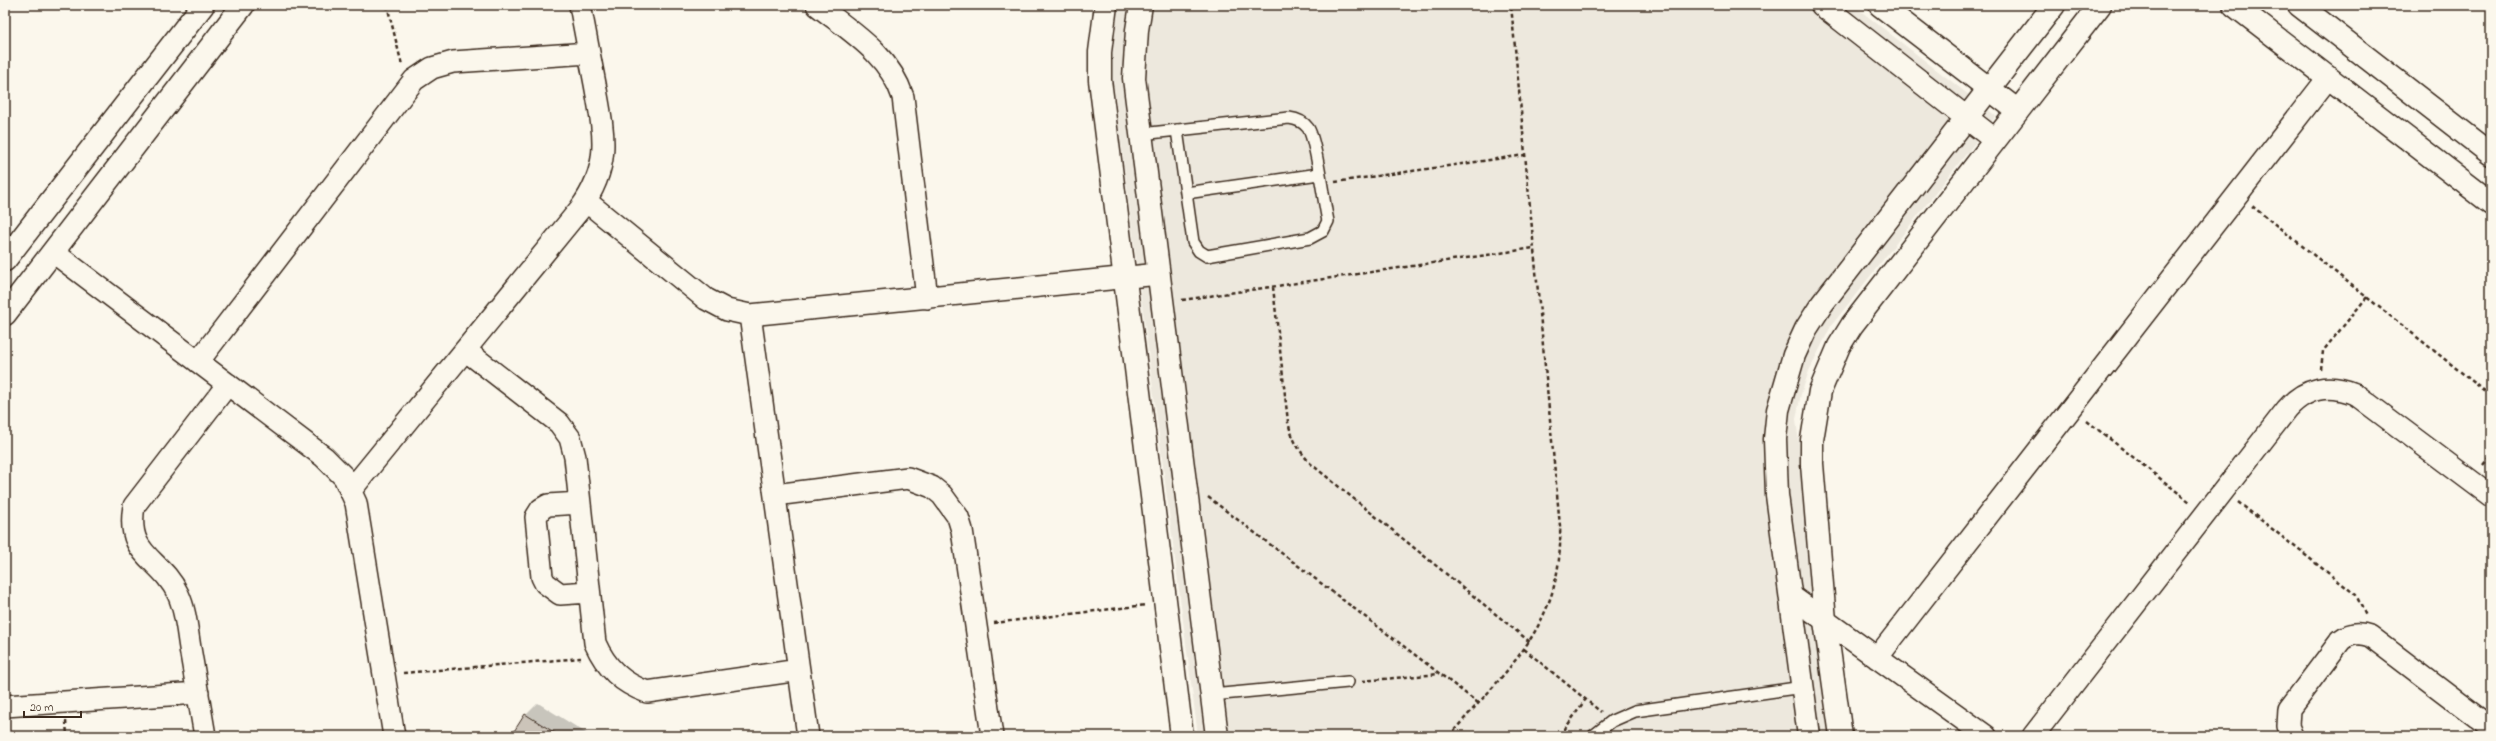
<svg xmlns="http://www.w3.org/2000/svg" width="2496" height="741" viewBox="0 0 2496 741" font-family="'Indie Flower',sans-serif">
<style>
.built{fill:#ede8dd}
.shadow{fill:#0003}
.building{fill:#ccc4b9;stroke:#3b2a1e}
.lines{fill:none;stroke-linecap:round;stroke-linejoin:round}
.lane-casing{stroke:#3b2a1e;stroke-width:14}
.street-casing{stroke:#3b2a1e;stroke-width:24}
.secondary-casing{stroke:#3b2a1e;stroke-width:25}
.path{stroke:#3b2a1e;stroke-width:2.5;stroke-dasharray:4 3;stroke-linecap:butt}
.lane{stroke:#fbf7ec;stroke-width:11}
.street{stroke:#fbf7ec;stroke-width:21}
.secondary{stroke:#fbf7ec;stroke-width:22}
</style>
<rect width="100%" height="100%" fill="#fbf7ec"/>
<filter id="ink" filterUnits="userSpaceOnUse"><feTurbulence type="fractalNoise" baseFrequency=".025" numOctaves="2"/><feDisplacementMap in="SourceGraphic" scale="8" xChannelSelector="R" yChannelSelector="G"/><feConvolveMatrix kernelMatrix="1 2 1 2 8 2 1 2 1" color-interpolation-filters="sRGB"/></filter>
<g filter="url(#ink)">
<path class="built" d="M1118 5H1853L1996 116 1831 326 1809 371 1801 394 1796 419 1834 736H1198L1113 81V35Z"/>
<path class="shadow" d="M538 703 591 736H512L526 715Z"/>
<path class="building" d="M525 714 560 736H511Z"/>
<g class="lines">
<g class="lane-casing">
<path id="lane" d="M1141 134 1289 118C1297 119 1303 121 1308 128 1316 139 1324 204 1328 221L1323 231 1310 238 1207 256 1199 251 1193 242 1177 130
M1186 193 1319 174
M1212 695 1348 682
M1593 736 1612 721 1635 711 1803 687"/>
</g>
<g class="street-casing">
<path id="street" d="M817 5C851 32 889 54 903 97L927 298
M586 201 706 299 727 310 750 315 1159 274
M53 252 324 457 344 477 356 503 394 736
M750 315 808 736
M465 350 559 423 570 438 575 457 595 643C606 668 622 683 647 692L799 670
M198 362 414 80 432 68 453 62 589 53
M351 490 580 209C612 165 604 134 595 84 590 57 585 31 580 5
M775 495 908 478 932 487 942 495 958 517 962 530 992 736
M580 503 548 505 541 509 536 517 542 577 545 583 560 594 589 592
M1791 596 1986 736
M1877 658 2328 78
M5 706 198 693
M205 736C200 707 195 677 190 648 187 630 186 611 178 594 161 557 125 557 134 506L228 384
M2033 736 2287 409C2305 388 2329 383 2355 394L2491 496
M2292 736 2288 726 2289 709 2341 640C2350 633 2359 632 2370 636L2491 728"/>
</g>
<g class="secondary-casing">
<path id="secondary" d="M1106 5 1100 52V80L1182 736
M1141 5 1137 30 1134 78 1217 736
M1822 5 1995 140
M1880 5 2018 111
M2234 5 2491 203
M2299 5 2491 154
M5 260 203 5
M5 314 243 5
M1809 736 1777 495 1775 439 1778 410 1794 355 1806 329 1822 304 2054 5
M1841 736 1825 621 1812 464V440L1820 391 1839 346 1852 325 2100 5"/>
</g>
<path class="path" d="M387 5 402 65
M1335 182 1525 155
M2252 206 2491 396
M1273 287 1288 422C1292 439 1299 451 1311 464L1530 642
M1182 300 1534 248
M2321 369 2323 351 2367 297
M2087 421 2190 502
M2483 465 2491 455
M1208 497 1478 703
M2238 502 2356 595 2366 616
M994 623 1146 605
M1524 649 1601 712
M403 673 581 658
M1362 681 1439 674
M66 721 67 736
M1449 736C1509 667 1564 624 1560 526L1511 5
M1560 736 1585 700"/>
<use href="#lane" class="lane"/>
<use href="#street" class="street"/>
<use href="#secondary" class="secondary"/>
</g>
</g>
<rect width="2496" height="741" fill="none" stroke="#fbf7ec" stroke-width="20"/>
<rect x="10" y="10" width="2476" height="721" fill="none" stroke="#3b2a1e" stroke-width="1.5" filter="url(#ink)"/>
<path d="M24 711v6h57v-6" fill="none" stroke="#3b2a1e" stroke-width="2"/>
<text x="30" y="711" font-size="12" fill="#3b2a1e" stroke="#fbf7ec" stroke-width="3" paint-order="stroke">20 m</text>
</svg>
